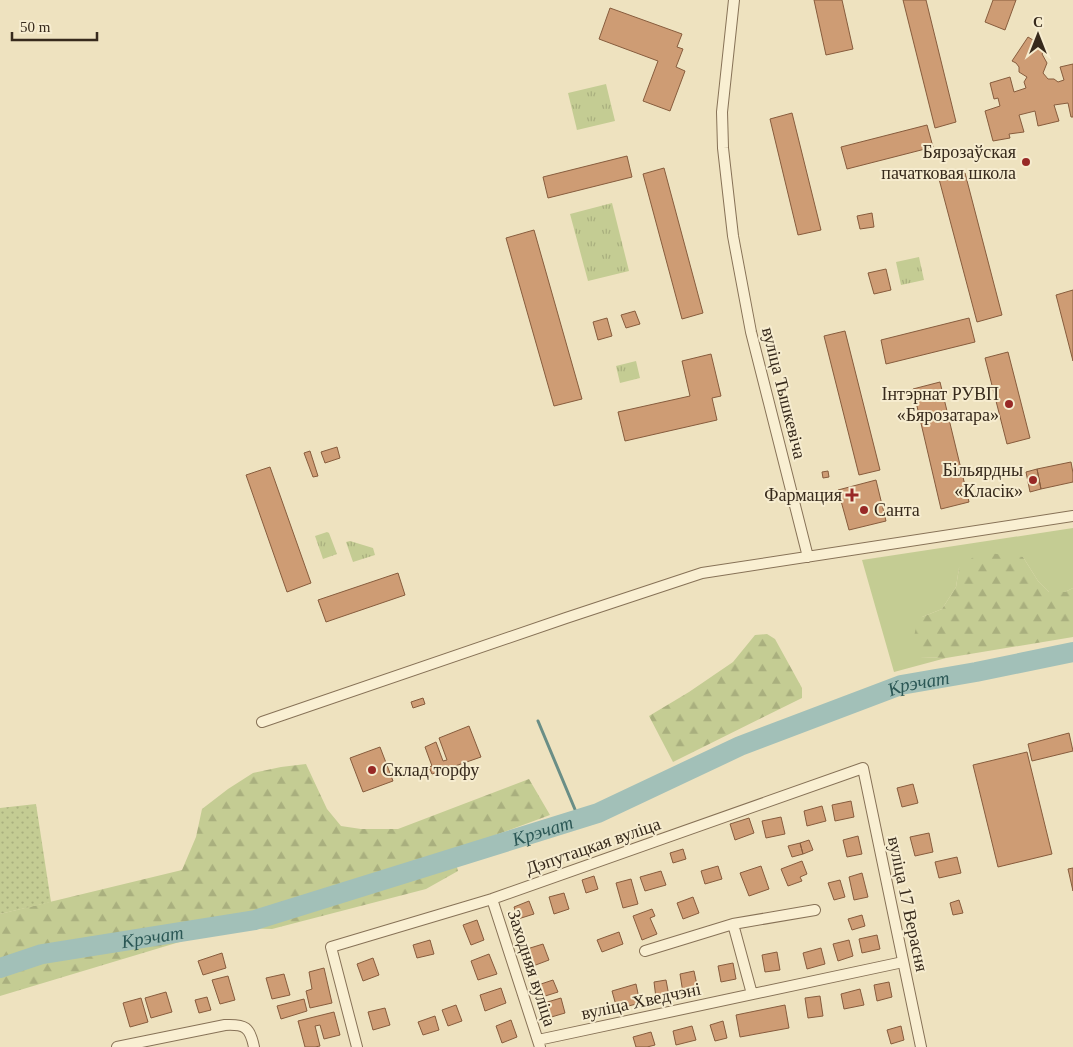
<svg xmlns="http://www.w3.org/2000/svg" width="1073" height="1047" viewBox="0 0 1073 1047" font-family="'Times New Roman',serif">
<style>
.grass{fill:#c4cc93}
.forest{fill:url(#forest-firs)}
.park{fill:url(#park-tufts)}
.garden{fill:url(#garden-dots)}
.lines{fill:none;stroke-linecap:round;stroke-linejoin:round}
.stream{stroke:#6a8e86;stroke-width:3}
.river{stroke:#a2c0b8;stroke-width:20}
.building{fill:#ce9c74;stroke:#875c3d}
.street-casing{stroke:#877257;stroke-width:12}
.street{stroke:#f9efd2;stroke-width:10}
.poi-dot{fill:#982926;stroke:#f6eccf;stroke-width:2}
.labels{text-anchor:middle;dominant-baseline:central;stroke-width:4;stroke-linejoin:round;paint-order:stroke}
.poi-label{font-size:18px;fill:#372a1c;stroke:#f6eccf;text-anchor:end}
.street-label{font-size:18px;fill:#372a1c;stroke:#f6eccf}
.water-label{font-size:19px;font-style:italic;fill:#2b5755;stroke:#f6eccf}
</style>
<defs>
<pattern id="forest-firs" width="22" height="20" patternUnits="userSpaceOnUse" patternTransform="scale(1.25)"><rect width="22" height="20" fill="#c4cc93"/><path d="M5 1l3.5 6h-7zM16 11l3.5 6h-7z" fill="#a9af7e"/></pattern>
<pattern id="park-tufts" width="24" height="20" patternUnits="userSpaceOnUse" patternTransform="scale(1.25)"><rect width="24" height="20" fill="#c4cc93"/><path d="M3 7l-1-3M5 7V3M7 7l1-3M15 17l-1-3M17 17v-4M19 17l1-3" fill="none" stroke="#a9af7e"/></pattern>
<pattern id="garden-dots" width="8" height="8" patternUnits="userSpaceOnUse" patternTransform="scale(1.25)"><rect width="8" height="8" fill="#c4cc93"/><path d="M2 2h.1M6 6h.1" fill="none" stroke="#a9af7e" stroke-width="1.8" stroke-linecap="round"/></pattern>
</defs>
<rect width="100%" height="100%" fill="#eee2bf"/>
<path class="grass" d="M1073 528V588L1065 592H1049L1038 581 1023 557 959 568 956 587 942 609 922 617 920 657 946 658 894 672 862 560Z"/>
<path class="forest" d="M980 552 1023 557 1038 581 1049 592H1065L1073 588V637L946 658 920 657 913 642 916 627 922 617 942 609 956 587 959 568Z
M767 634 775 639 802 688V698L673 762 649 716 689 692 733 662 755 635Z
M306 764 327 809 341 826 361 829H398L529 779 550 815 452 851 458 871 426 889 272 929 226 928 0 996V914L182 870 196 837 202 809 228 789 253 773 281 767Z"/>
<path class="park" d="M606 84 615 121 577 130 568 93Z
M612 203 629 271 588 281 570 214Z
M919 257 924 280 901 285 896 262Z
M636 361 640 378 620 383 616 366Z
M327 532 329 533 337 554 323 559 315 536Z
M350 541 373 548 375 555 353 562 346 542Z"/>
<path class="garden" d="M36 804 51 902 0 914V808Z"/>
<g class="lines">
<path class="stream" d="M538 721 579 819"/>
<path class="river" id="s1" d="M0 968 42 954 255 920 598 813 740 746 901 685 976 672 1073 652"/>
</g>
<path class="building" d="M814 0H842L853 49 826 55Z
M903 0H926L956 122 935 128Z
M993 0H1016L1005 30 985 22Z
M610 8 682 34 677 47 683 49 676 67 685 71 670 111 643 101 658 61 599 39Z
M1028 37 1046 48 1042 54 1047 63 1043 73 1048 79H1054L1058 82 1064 80 1060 67 1073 64V117H1071L1068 103 1054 105 1059 121 1038 126 1035 111 1019 115 1024 132 1009 134 1010 138 993 141 985 111 1000 106 998 98 994 99 990 83 1010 77 1014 92 1026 88 1024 82 1027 77 1019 72V67L1016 63 1012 61Z
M792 113 821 230 798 235 770 119Z
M927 125 933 147 847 169 841 147Z
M627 156 632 177 548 198 543 177Z
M664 168 703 313 682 319 643 174Z
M965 173 1002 315 977 322 939 179Z
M872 213 874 227 860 229 857 216Z
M534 230 582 399 554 406 506 238Z
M886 269 891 290 874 294 868 273Z
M1073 290V361L1056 295Z
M635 311 640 324 626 328 621 315Z
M607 318 612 336 598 340 593 322Z
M969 318 975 342 886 364 881 340Z
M845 331 880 470 859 475 824 336Z
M1008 352 1030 438 1007 444 985 358Z
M711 354 721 396 712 398 717 420 625 441 618 412 690 396 682 361Z
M940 382 969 502 941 509 913 389Z
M337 447 340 458 325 463 321 452Z
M310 451 318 476 313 477 304 453Z
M1071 462 1073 473V482L1041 489 1037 469Z
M270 467 311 583 287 592 246 475Z
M1037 469 1041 489 1030 492 1026 472Z
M828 471 829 477 823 478 822 472Z
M876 480 886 521 849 530 838 490Z
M398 573 405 595 326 622 318 600Z
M423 698 425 704 413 708 411 702Z
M469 726 481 757 432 774 429 767 432 766 425 747 436 742 443 761 447 760 439 738Z
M1069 733 1073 751 1032 761 1028 744Z
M380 747 393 781 363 792 350 758Z
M1027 752 1052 854 998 867 973 765Z
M913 784 918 803 902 807 897 788Z
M851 801 854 817 835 821 832 805Z
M822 806 826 821 807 826 804 811Z
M781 817 785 834 766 838 762 821Z
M749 818 754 833 735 840 730 824Z
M929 833 933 852 915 856 910 837Z
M858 836 862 854 847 857 843 840Z
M809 840 813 850 803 854 800 843Z
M800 843 803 854 792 857 788 846Z
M683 849 686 859 673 863 670 853Z
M957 857 961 873 939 878 935 862Z
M802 861 807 874 800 877 802 881 788 886 781 869Z
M718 866 722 879 705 884 701 871Z
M761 866 769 889 749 896 740 873Z
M1073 868V891L1068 869Z
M661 871 666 885 645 891 640 877Z
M862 873 868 897 854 900 849 877Z
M594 876 598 889 586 893 582 880Z
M631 879 638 904 623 908 616 883Z
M840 880 845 897 834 900 828 883Z
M564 893 569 909 554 914 549 897Z
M693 897 699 913 683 919 677 903Z
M959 900 963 913 953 915 950 903Z
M529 901 534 914 518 919 514 907Z
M652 909 655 916 650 918 657 934 642 940 633 916Z
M862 915 865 926 852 930 848 919Z
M477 920 484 940 471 945 463 925Z
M619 932 623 944 602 952 597 940Z
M877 935 880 949 862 953 859 939Z
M430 940 434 954 417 958 413 945Z
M849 940 853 956 838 961 833 944Z
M543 944 549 960 533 966 527 949Z
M821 948 825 964 807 969 803 953Z
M777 952 780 970 765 972 762 955Z
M222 953 226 968 203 975 198 961Z
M489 954 497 974 478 980 471 961Z
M373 958 379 975 363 981 357 964Z
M733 963 736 979 721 982 718 966Z
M324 968 332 1003 310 1008 306 991 312 989 309 972Z
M694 971 698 990 683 993 680 974Z
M284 974 290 995 272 999 266 978Z
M228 976 235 1000 220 1004 212 980Z
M553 980 558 992 542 997 538 985Z
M666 980 669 996 656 998 654 982Z
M889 982 892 997 877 1001 874 985Z
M636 984 640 1003 617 1009 612 991Z
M501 988 506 1003 485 1011 480 995Z
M860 989 864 1005 844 1009 841 994Z
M166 992 172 1012 151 1018 145 998Z
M820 996 823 1016 808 1018 805 998Z
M207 997 211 1010 199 1013 195 1000Z
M141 998 148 1022 130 1027 123 1003Z
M561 998 565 1013 548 1018 544 1003Z
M304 999 307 1011 281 1019 277 1006Z
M456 1005 462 1021 448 1026 442 1010Z
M785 1005 789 1028 740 1037 736 1015Z
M385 1008 390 1025 373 1030 368 1012Z
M334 1012 340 1035 324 1039 320 1025 315 1026 320 1046 315 1047H305L298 1021Z
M435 1016 439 1030 423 1035 418 1022Z
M511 1020 517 1037 502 1043 496 1026Z
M723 1021 727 1038 715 1041 710 1025Z
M692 1026 696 1040 676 1045 673 1031Z
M901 1026 904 1040 891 1044 887 1030Z
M651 1032 655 1045 647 1047H636L633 1037Z"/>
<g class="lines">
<g class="street-casing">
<path id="street" d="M734 0 722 112 723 148 733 236 751 332 808 557
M262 722 566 618 702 573 1073 516
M492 899 540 1047
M733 924 815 910
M645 951 733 924 752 994
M538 1040 903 962
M117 1047 225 1025C245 1024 250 1027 254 1047
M357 1047 331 947 492 899 863 768 921 1047"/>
</g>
<use href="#street" class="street"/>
</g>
<g class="poi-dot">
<circle cx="1026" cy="162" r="5"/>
<circle cx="1009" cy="404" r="5"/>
<circle cx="1033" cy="480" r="5"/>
<path d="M849.5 487.5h5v5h5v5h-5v5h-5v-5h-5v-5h5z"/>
<circle cx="864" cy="510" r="5"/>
<circle cx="372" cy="770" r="5"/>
</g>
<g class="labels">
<g class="poi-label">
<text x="1016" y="152">Бярозаўская<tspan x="1016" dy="21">пачатковая школа</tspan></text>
<text x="999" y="394">Інтэрнат РУВП<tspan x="999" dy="21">«Бярозатара»</tspan></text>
<text x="1023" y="470">Більярдны<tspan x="1023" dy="21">«Класік»</tspan></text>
<text x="842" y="495">Фармация</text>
<text x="874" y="510" text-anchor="start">Санта</text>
<text x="382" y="770" text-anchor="start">Склад торфу</text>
</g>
<g class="street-label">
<text transform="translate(784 393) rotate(76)">вуліца Тышкевіча</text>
<text transform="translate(593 846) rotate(-19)">Дэпутацкая вуліца</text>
<text transform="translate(908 904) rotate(78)">вуліца 17 Верасня</text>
<text transform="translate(532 968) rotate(72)">Заходняя вуліца</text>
<text transform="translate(641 1001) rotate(-12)">вуліца Хведчэні</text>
</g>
<g class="water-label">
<text stroke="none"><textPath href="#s1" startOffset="966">Крэчат</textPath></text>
<text stroke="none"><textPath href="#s1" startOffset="561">Крэчат</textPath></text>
<text stroke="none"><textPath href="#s1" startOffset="156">Крэчат</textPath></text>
</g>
</g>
<g transform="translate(1038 35)" stroke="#f6eccf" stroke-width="4" paint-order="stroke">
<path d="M0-4L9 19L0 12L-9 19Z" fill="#372a1c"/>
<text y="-8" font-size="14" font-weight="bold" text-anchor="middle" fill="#372a1c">С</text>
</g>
<path d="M12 32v8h85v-8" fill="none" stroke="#372a1c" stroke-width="2.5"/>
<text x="20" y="32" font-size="15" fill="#372a1c" stroke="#f6eccf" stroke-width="4" paint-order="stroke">50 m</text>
</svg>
